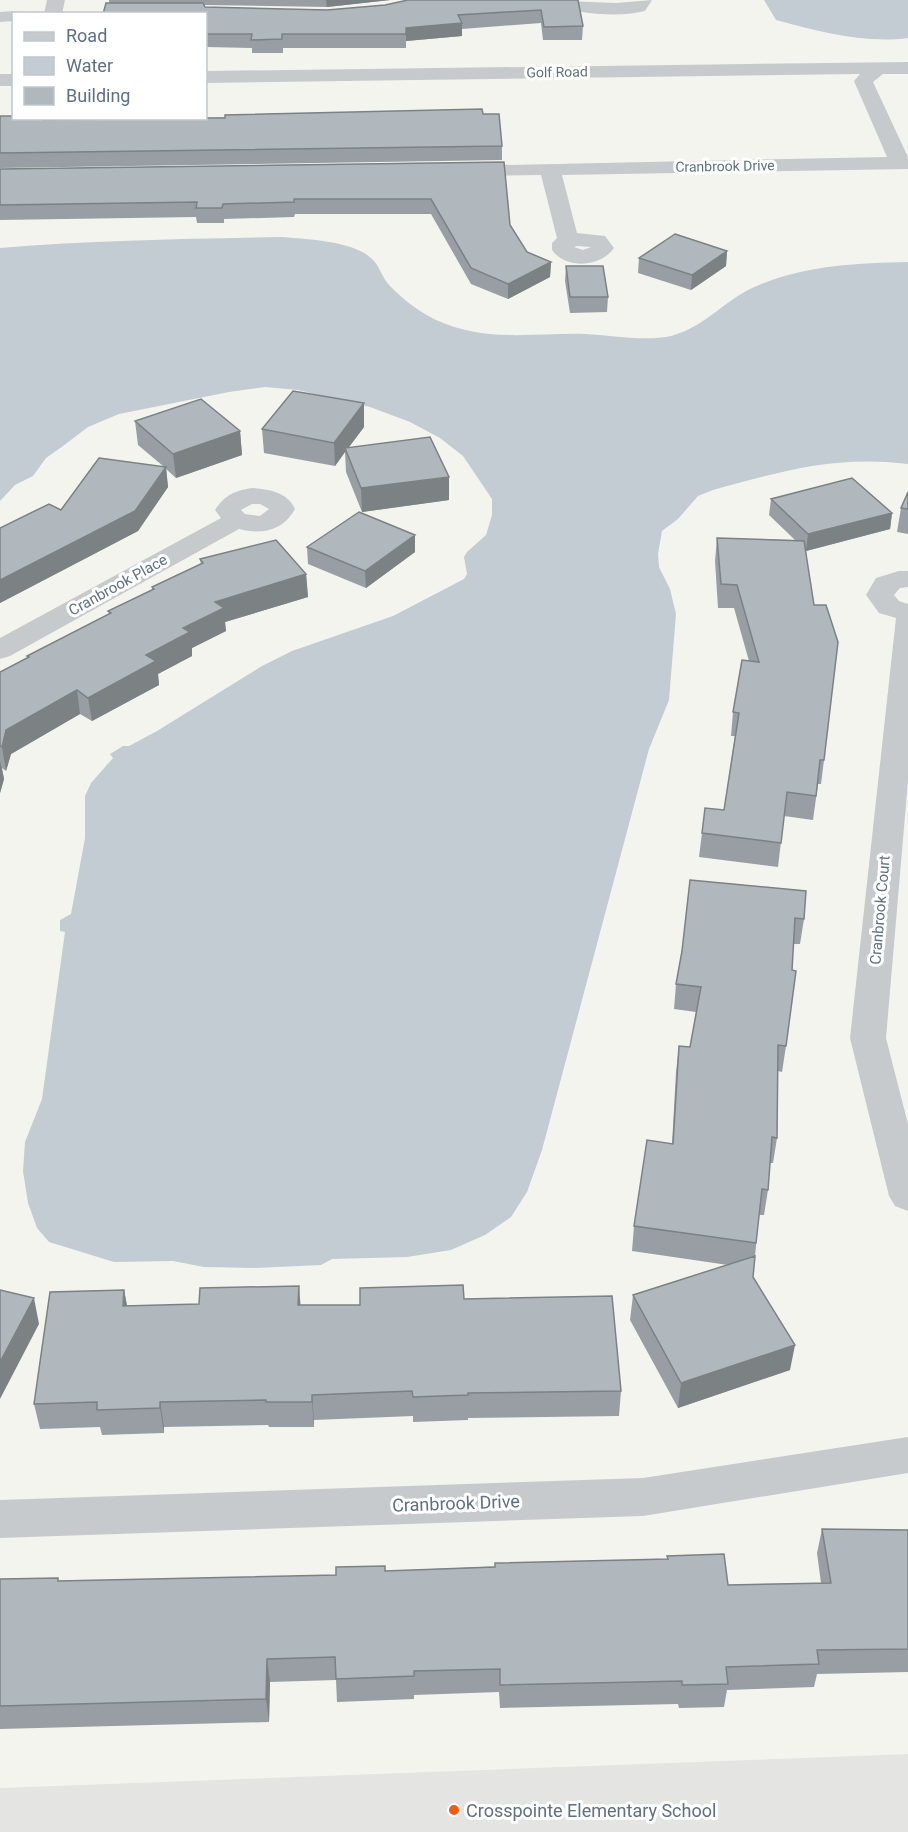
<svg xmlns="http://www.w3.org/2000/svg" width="908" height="1832" viewBox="0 0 908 1832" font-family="Roboto,sans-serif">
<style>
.built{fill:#e4e5e3}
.water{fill:#c3ccd2}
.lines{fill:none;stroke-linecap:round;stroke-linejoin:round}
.minor{fill:#c7cacd;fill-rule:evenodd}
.wall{fill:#989ea3}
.shaded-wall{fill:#7c8184}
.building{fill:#b1b8bd;stroke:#7c8184;stroke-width:1.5}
.poi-dot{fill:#f5590e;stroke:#fff;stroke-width:2}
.labels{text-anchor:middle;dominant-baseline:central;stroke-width:6;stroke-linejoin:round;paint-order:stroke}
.far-street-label{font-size:14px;fill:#5f7083;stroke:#fff}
.street-label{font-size:15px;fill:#5f7083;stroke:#fff}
.near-street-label{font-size:18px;fill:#5f7083;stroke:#fff}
.near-poi-label{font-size:18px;fill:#5f7083;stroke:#fff;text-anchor:start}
</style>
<rect width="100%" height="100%" fill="#f4f4ef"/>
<path class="built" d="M908 1754V1832H0V1788Z"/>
<path class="water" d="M764 0H908V38C864 44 818 31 776 20Z
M281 237C305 239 355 241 372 259 380 266 382 278 390 286 420 316 447 329 489 334 521 337 553 333 585 334 611 335 639 341 666 337 699 331 720 305 748 290 797 266 854 263 908 262V464C834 455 783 471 713 490L698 496 678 519 662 531 658 554 659 567 670 589 676 614 669 700 649 749 542 1150 527 1192 511 1217 485 1235 451 1250 407 1257 332 1259 321 1265 255 1268 204 1267 173 1261 114 1262 49 1242 37 1228 28 1203 23 1171 25 1142 42 1099 65 932 60 931V920L71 914 85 838V796L91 783 113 758 110 754 123 746H129L157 731 262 666 292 651 393 616 464 579 467 574 464 557 467 552 486 535 492 515V499L463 456 440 438 410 422 370 407 298 390 265 387 229 392 119 414 88 427 63 446 46 458 33 476 15 485 0 501V248C94 240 187 239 281 237Z"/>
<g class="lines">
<path class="minor" d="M47 0H65L62 14H44Z
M541 0 616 3 652 0 645 11C613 19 576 12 544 4Z
M14 11 21 14H14V21L0 22V12Z
M908 62V74H883L873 82 908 157V169L562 175 577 233 605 236 614 248C601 267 566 270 552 250V243L557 238 541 175 461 176 454 174 451 170 454 166 887 157 854 81 860 74 206 83V71ZM577 246 590 247H591L583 250 574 247Z
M0 74H14V86H0Z
M252 488C269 489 288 492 295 509 283 531 262 535 239 529L10 656 0 659V638L221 518 215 510C225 495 234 491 252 488ZM252 504H260L269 509 260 516 245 514 241 510Z
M899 571H908V587L900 588 894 595 899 601 908 604V781L886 1038 908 1124V1211L895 1206 889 1196 850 1038 896 618 879 613 866 595 876 578Z
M908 1437V1473L643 1516 0 1538V1500L643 1478Z"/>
</g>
<path class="wall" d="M109 0H390L327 7 204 5 205 7 327 10 578 0 583 26 582 40H543L541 23 462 29V36L406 41V48H283V53H252V48L206 47V14L109 3Z
M483 114 502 146V160L0 168V116L44 120Z
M504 162 510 225 527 252 551 262 550 277 508 299 471 284 431 214H295L294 217 224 219V223H197L196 217 0 220V169Z
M727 251 726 266 691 290 638 273 639 258Z
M566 266 608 297 607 312 570 313 565 281Z
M364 403V427L349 447 449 500 362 512 346 472 345 452 335 466 264 453 262 429Z
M135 421 240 431 242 455 176 478 166 469 168 487 138 531 0 603V528L61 510 163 466 138 445Z
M908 492V534L897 532 901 508Z
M771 499 892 513 890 529 806 551 824 760 821 784H818L813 820 784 816 778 867 699 857 702 833 724 810 735 736H731L733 712 749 661 734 608H718L715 561 717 538 795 540 769 515Z
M415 535V552L366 588 308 564 307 547Z
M200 559 306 574 308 597 225 622 226 631 192 648V656L158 674 159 685 92 721 80 714 11 754 6 771 2 768 4 779 0 793V672L27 658V656L109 614 108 611 152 590V587L201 564Z
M690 880 804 919 800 944H793L786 1046 782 1072 778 1071 777 1138 773 1163H770L768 1190 764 1215H759L753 1277 790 1370 678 1408 630 1320 633 1295 728 1265 632 1251 634 1226 672 1144 676 1072 679 1046 690 1047 696 1012 674 1009 676 984 682 951Z
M124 1290 127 1306 360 1305 464 1299 621 1391 619 1416 468 1418V1420L413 1422V1416L314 1420V1427H269L268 1425 164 1427V1433L102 1435 100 1427 40 1429 34 1404Z
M822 1529 908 1530V1672L817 1674 814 1687 727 1690 724 1707 679 1708 678 1704 500 1708 499 1692 414 1695V1699L337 1702 336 1680 270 1682 269 1722 0 1729V1579L59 1581 336 1575 385 1571 667 1559V1556L728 1585 821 1583 817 1553Z"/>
<path class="shaded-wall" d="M326 0H390L327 7Z
M462 23V36L406 41V28Z
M727 251 726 266 691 290 692 275Z
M551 262 550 277 508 299V284Z
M364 403V427L346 451 345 448V452L335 466 334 443Z
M240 431 242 455 176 478 173 454Z
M166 467 168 487 138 531 0 603V580Z
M449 477V500L362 512 361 488Z
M892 513 890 529 806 551 808 534Z
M415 535V552L366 588 365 571Z
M306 574 308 597 225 622 226 631 192 648V656L158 674 159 685 92 721 88 698 183 628 215 602Z
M77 690 80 714 11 754 6 771 2 747 6 730Z
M0 760 4 779 0 793Z
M299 1286 301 1311 298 1305Z
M124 1290 129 1316 123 1306Z
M34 1298 39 1324 0 1399V1362Z
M795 1345 790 1370 678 1408 681 1383Z
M312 1395 314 1420V1427L312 1402Z
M160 1402 164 1427V1433L160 1408Z
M267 1659 270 1682 269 1722 266 1699Z"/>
<path class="building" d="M408 0H578L583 26 544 27 541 10 458 15 462 23 406 28V34H282V39L251 40 252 34H206V14H103L106 3H203L205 7 327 10 385 5Z
M482 109 483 114H499L502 146 0 153V116H14V118H44L43 120 206 118H225V115Z
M504 162 510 225 527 252 551 262 508 284 471 268 431 199H294V202L223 204 222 208H196L197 202 0 205V169Z
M675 234 727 251 692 275 639 258Z
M566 266H603L608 297H570Z
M293 391 364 403 334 443 262 429Z
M201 399 240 431 173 454 135 421Z
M430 437 449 477 361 488 345 448Z
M99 458 166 467 135 511 0 580V528L49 504 61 510Z
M852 478 892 513 808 534 771 499Z
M908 492V509L901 508Z
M359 512 415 535 365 571 307 547Z
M717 538 804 541 814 605H826L838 642 824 760H820L816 796 787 792 781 843 702 833 705 808 724 810 739 713 733 712 742 660 759 662 737 585 721 584Z
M276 540 306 574 215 602 224 608 183 628 190 632 146 655 156 661 88 698 77 690 6 730 2 747 0 746V672L29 657 27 656 111 613 108 611 154 589 152 587 203 563 200 559Z
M690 880 806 891 804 919 795 918 792 970 796 971 786 1046 778 1045 777 1138 772 1137 768 1190 762 1189 756 1243 634 1226 647 1140 673 1144 679 1046 690 1047 701 987 676 984 682 951Z
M755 1256 753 1277 795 1345 681 1383 633 1295Z
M463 1285 464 1299 612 1296 621 1391 468 1393V1395L413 1397 412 1391 312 1395V1402H266V1400L160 1402V1408L97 1410V1402L34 1404 50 1292 124 1290 123 1306 199 1304 200 1288 299 1286 298 1305H360V1288Z
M0 1290 34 1298 0 1362Z
M822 1529 908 1530V1649L817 1650 819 1664 726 1667 728 1684 682 1685V1681L500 1685V1669L414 1671V1676L336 1679 335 1657 267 1659 266 1699 0 1706V1579L58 1578V1581L336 1575V1567L385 1566V1571L495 1567V1563L668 1559 667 1556 724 1554 728 1585 831 1583Z"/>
<circle class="poi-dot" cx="454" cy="1810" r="6"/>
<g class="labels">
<g class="far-street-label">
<text transform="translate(557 72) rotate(-1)">Golf Road</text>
<text transform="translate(725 166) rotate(-1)">Cranbrook Drive</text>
</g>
<g class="street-label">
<text transform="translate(118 585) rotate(-29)">Cranbrook Place</text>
<text transform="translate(880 910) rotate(-85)">Cranbrook Court</text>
</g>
<g class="near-street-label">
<text transform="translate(456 1503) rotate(-2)">Cranbrook Drive</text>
</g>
<g class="near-poi-label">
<text x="466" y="1810">Crosspointe Elementary School</text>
</g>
</g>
<rect x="12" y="12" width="195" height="108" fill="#ffffff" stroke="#bfc6cd" stroke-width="1.5"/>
<rect x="24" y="32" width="30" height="9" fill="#c7cacd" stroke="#bfc6cd" stroke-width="1.5"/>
<text x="66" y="42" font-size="18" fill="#5f7083">Road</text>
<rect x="24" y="57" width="30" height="18" fill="#c3ccd2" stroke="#bfc6cd" stroke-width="1.5"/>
<text x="66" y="72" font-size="18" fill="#5f7083">Water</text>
<rect x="24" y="87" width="30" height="18" fill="#b1b8bd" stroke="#bfc6cd" stroke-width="1.5"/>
<text x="66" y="102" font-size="18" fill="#5f7083">Building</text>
</svg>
